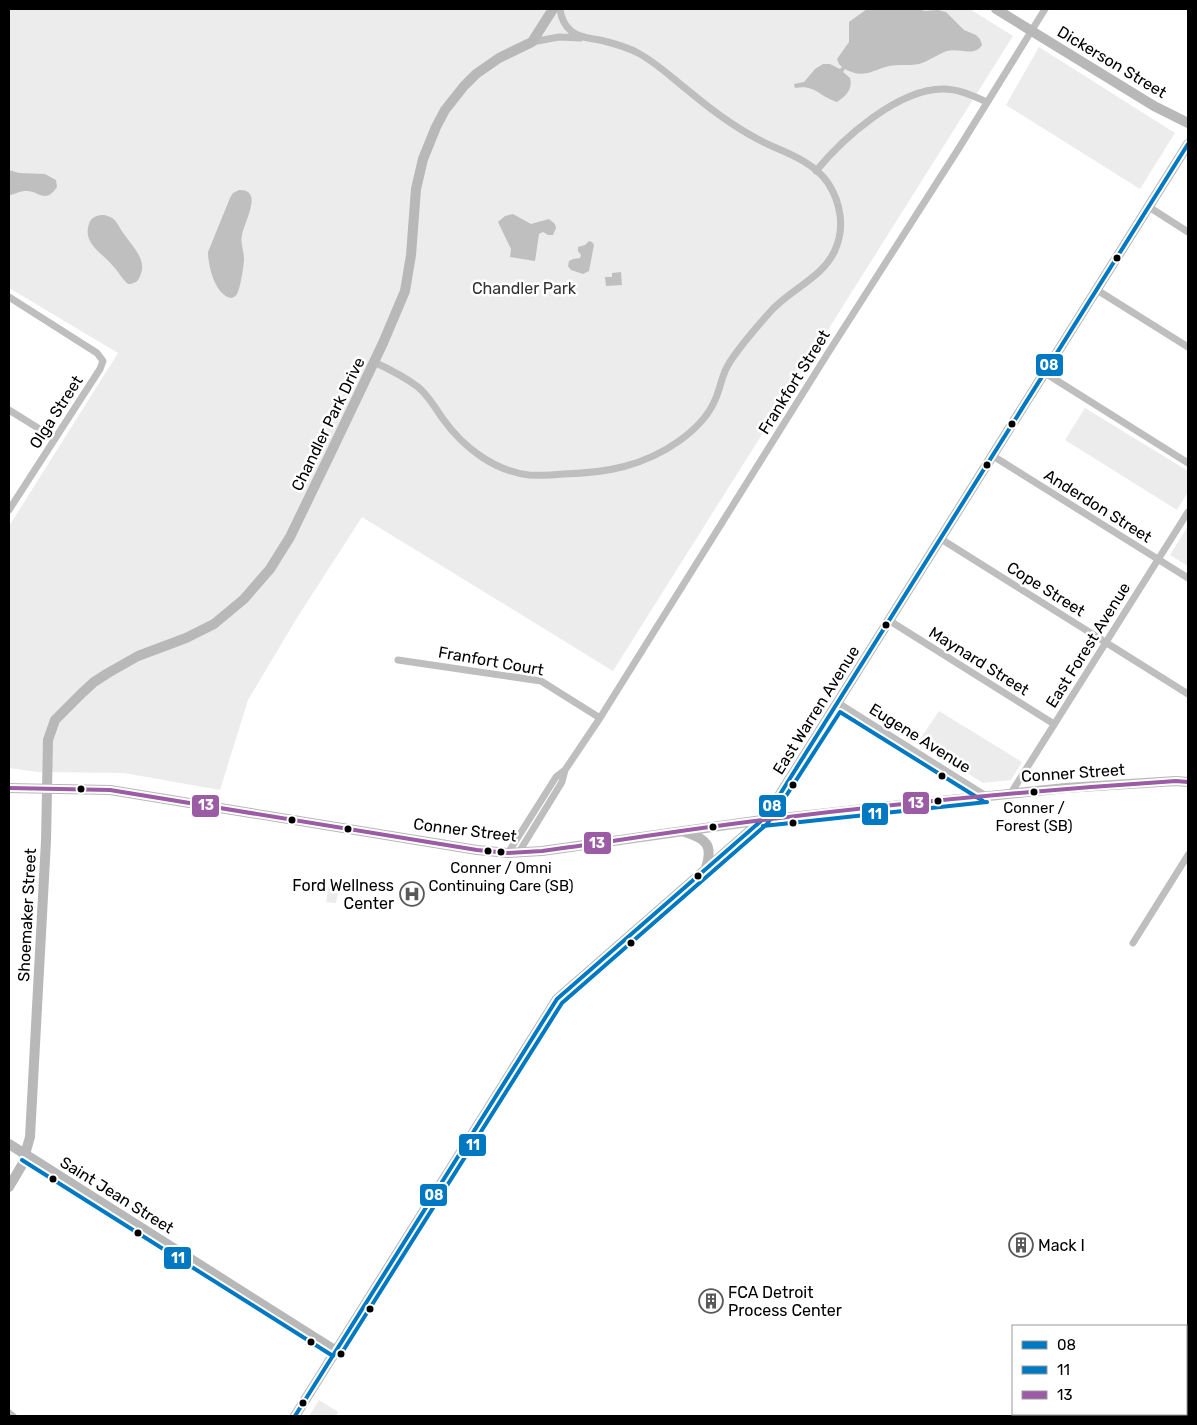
<svg xmlns="http://www.w3.org/2000/svg" width="1197" height="1425" viewBox="0 0 1197 1425" font-family="Rubik,sans-serif">
<style>
.green{fill:#ececec}
.water{fill:#bfbfbf}
.lines{fill:none;stroke-linecap:round;stroke-linejoin:round}
.street{stroke:#bebebe;stroke-width:7}
.secondary{stroke:#b8b8b8;stroke-width:10}
.bus-1-casing{stroke:#fff;stroke-width:8}
.bus-2-casing{stroke:#fff;stroke-width:8}
.bus-3-casing{stroke:#fff;stroke-width:8}
.bus-1{stroke:#0079c2;stroke-width:4}
.bus-2{stroke:#0079c2;stroke-width:4}
.bus-3{stroke:#9b5ba5;stroke-width:4}
.bus-dot{fill:#000;stroke:#fff;stroke-width:2}
.labels{text-anchor:middle;dominant-baseline:central;stroke-width:5;stroke-linejoin:round;paint-order:stroke}
.bus-label{font-size:15px;fill:#000;stroke:#fff}
.street-label{font-size:16px;fill:#000;stroke:#fff}
.park-label{font-size:16px;fill:#333;stroke:#fff}
.poi-label{font-size:16px;fill:#000;stroke:#fff;text-anchor:start}
.line-badge{stroke:#fff;stroke-width:2}
.badge-label{font-size:14px;text-anchor:middle;font-weight:bold;fill:#fff}
</style>
<rect width="100%" height="100%" fill="#fff"/>
<path class="green" d="M9 9H970L1013 36 613 671 362 517 295 621 248 700 220 790 124 773 38 772 9 768V526L118 353 9 288Z
M1039 47 1175 133 1140 189 1006 105Z
M1085 408 1188 471V492L1177 510 1065 440Z
M1188 526V566L1170 555Z
M939 711 1022 762 1011 780 983 783 918 742Z
M329 884 339 886 336 903 326 902Z
M319 1400 338 1412 336 1416H309Z"/>
<path class="water" d="M867 9H917L925 11 938 10 946 12 964 30 976 35 980 39 982 45C975 57 959 48 947 51 938 54 929 61 919 64 909 66 898 64 889 66 870 71 864 79 845 69L843 72 850 78C853 89 846 96 837 102 820 97 815 84 795 88L794 84 804 82 815 69 823 64H830L840 69 842 67 839 64 837 59 849 42V22Z
M9 170 19 173 45 174 56 180 57 187C45 205 39 190 25 191 19 191 14 195 9 195Z
M239 190C265 189 243 224 242 235 240 243 244 251 244 259 244 265 240 290 237 294 235 297 234 297 231 298 215 295 208 266 208 252L230 198 233 193Z
M513 214 531 224 549 219 555 224 556 228 553 235H548L543 232 539 234 535 261 510 257 511 249 498 222 505 216Z
M104 215C107 216 109 216 112 218 117 221 120 229 124 234 132 246 148 260 140 276 138 282 134 284 128 284 122 279 118 271 113 266 103 253 82 244 89 224 91 217 97 215 104 215Z
M589 241 592 242 594 245 589 271 583 274 571 270 568 266 569 261 573 259 580 258 581 255 578 251V247L585 245Z
M621 272 622 285 606 286 605 277H612V273Z"/>
<g class="lines">
<path class="street" d="M532 42 559 37 580 38
M816 171C843 138 898 89 943 89 959 89 973 96 987 102
M1149 207 1188 232
M1097 290 1188 347
M9 297 97 353 103 361 100 369 9 510
M374 362C389 369 405 377 418 387 429 396 435 408 443 419 463 447 494 471 529 475 541 476 553 475 564 474 606 473 644 466 679 441 693 431 708 417 715 400 720 390 721 378 727 367 736 350 757 327 770 312 790 289 823 278 835 250 845 228 841 203 828 183 816 165 793 155 774 147 744 134 715 113 690 92 673 79 657 63 638 53 627 47 616 44 604 41 593 38 581 39 571 31 564 25 561 17 560 9
M1045 373 1188 463
M9 410 54 438
M993 456 1188 578
M941 539 1188 694
M890 621 1054 724
M398 660 541 681 600 718
M838 703 986 796
M565 770 600 718 828 353 959 148 1045 9
M1011 793 1188 512
M508 853 556 777 565 770 562 782 519 852
M1133 943 1188 855
M9 1413 13 1416"/>
<path class="secondary" d="M996 9 1154 106 1188 123
M9 788 110 790 477 850 508 853 542 851 762 820 920 803 1066 788 1176 781 1188 782
M685 832C707 839 713 845 706 868
M9 1144 336 1351
M9 1187 22 1165 30 1137 46 841 48 740 55 720 82 693 94 682 108 673 138 656 186 638 214 624 244 599 270 569 290 537 334 446 383 343 405 291 411 255 416 189 423 159 436 127 445 110 464 86 476 74 499 58 532 42 553 9
M295 1416 557 999 762 820 772 807 1188 144"/>
<g class="bus-1-casing">
<path id="bus-1" d="M295 1416 557 999 762 820 772 807 1188 144"/>
</g>
<g class="bus-2-casing">
<path id="bus-2" d="M763 826 987 802
M22 1160 333 1356
M341 1354 562 1003 767 824 777 810 840 712 983 801"/>
</g>
<g class="bus-3-casing">
<path id="bus-3" d="M9 788 110 790 477 850 508 853 542 851C615 841 689 829 763 820 900 803 1038 790 1176 781L1188 782"/>
</g>
<use href="#bus-1" class="bus-1"/>
<use href="#bus-2" class="bus-2"/>
<use href="#bus-3" class="bus-3"/>
</g>
<defs>
<g id="hospital-ring" transform="scale(1.25)"><circle r="9.5" fill="#fff" stroke="#595959" stroke-width="1.5"/><path d="M-5-5h3v3.5h4V-5h3V5h-3V1.5h-4V5h-3Z" fill="#595959"/></g>
<g id="building-ring" transform="scale(1.25)"><circle r="9.5" fill="#fff" stroke="#595959" stroke-width="1.5"/><path d="M-4-6H4V6H1V3H-1V6H-4ZM-2.5-4.3h1.7v1.8h-1.7ZM.8-4.3h1.7v1.8H.8ZM-2.5-1h1.7V.8h-1.7ZM.8-1h1.7V.8H.8Z" fill="#595959"/></g>
</defs>
<g fill-rule="evenodd">
<use href="#hospital-ring" x="412" y="894"/>
<use href="#building-ring" x="1021" y="1245"/>
<use href="#building-ring" x="711" y="1301"/>
</g>
<g class="bus-dot">
<circle cx="1117" cy="258" r="4.5"/>
<circle cx="1012" cy="424" r="4.5"/>
<circle cx="987" cy="465" r="4.5"/>
<circle cx="886" cy="625" r="4.5"/>
<circle cx="942" cy="776" r="4.5"/>
<circle cx="793" cy="785" r="4.5"/>
<circle cx="81" cy="789" r="4.5"/>
<circle cx="1034" cy="792" r="4.5"/>
<circle cx="938" cy="801" r="4.5"/>
<circle cx="292" cy="820" r="4.5"/>
<circle cx="793" cy="823" r="4.5"/>
<circle cx="713" cy="827" r="4.5"/>
<circle cx="348" cy="829" r="4.5"/>
<circle cx="488" cy="851" r="4.5"/>
<circle cx="501" cy="852" r="4.5"/>
<circle cx="698" cy="876" r="4.5"/>
<circle cx="631" cy="943" r="4.5"/>
<circle cx="53" cy="1179" r="4.5"/>
<circle cx="138" cy="1233" r="4.5"/>
<circle cx="370" cy="1309" r="4.5"/>
<circle cx="311" cy="1342" r="4.5"/>
<circle cx="341" cy="1354" r="4.5"/>
<circle cx="303" cy="1403" r="4.5"/>
</g>
<g class="labels">
<g class="bus-label">
<text x="1034" y="808">Conner /<tspan x="1034" dy="18">Forest (SB)</tspan></text>
<text x="501" y="868">Conner / Omni<tspan x="501" dy="18">Continuing Care (SB)</tspan></text>
</g>
<g class="street-label">
<text transform="translate(1112 62) rotate(31)">Dickerson Street</text>
<text transform="translate(794 382) rotate(-58)">Frankfort Street</text>
<text transform="translate(56 412) rotate(-57)">Olga Street</text>
<text transform="translate(328 424) rotate(-64)">Chandler Park Drive</text>
<text transform="translate(1098 506) rotate(32)">Anderdon Street</text>
<text transform="translate(1046 589) rotate(32)">Cope Street</text>
<text transform="translate(1088 645) rotate(-58)">East Forest Avenue</text>
<text transform="translate(491 661) rotate(10)">Franfort Court</text>
<text transform="translate(979 661) rotate(32)">Maynard Street</text>
<text transform="translate(816 710) rotate(-58)">East Warren Avenue</text>
<text transform="translate(920 738) rotate(32)">Eugene Avenue</text>
<text transform="translate(1073 773) rotate(-4)">Conner Street</text>
<text transform="translate(465 830) rotate(7)">Conner Street</text>
<text transform="translate(27 915) rotate(-87)">Shoemaker Street</text>
<text transform="translate(117 1195) rotate(32)">Saint Jean Street</text>
</g>
<g class="park-label">
<text x="524" y="288">Chandler Park</text>
</g>
<g class="poi-label">
<text x="394" y="885" text-anchor="end">Ford Wellness<tspan x="394" dy="18">Center</tspan></text>
<text x="1038" y="1245">Mack I</text>
<text x="728" y="1292">FCA Detroit<tspan x="728" dy="18">Process Center</tspan></text>
</g>
</g>
<g class="line-badge">
<rect x="1035" y="353" width="29" height="24" rx="5" fill="#0079c2"/>
<rect x="902" y="791" width="28" height="24" rx="5" fill="#9b5ba5"/>
<rect x="191" y="794" width="29" height="24" rx="5" fill="#9b5ba5"/>
<rect x="758" y="794" width="29" height="24" rx="5" fill="#0079c2"/>
<rect x="861" y="802" width="28" height="24" rx="5" fill="#0079c2"/>
<rect x="583" y="831" width="29" height="24" rx="5" fill="#9b5ba5"/>
<rect x="458" y="1133" width="29" height="24" rx="5" fill="#0079c2"/>
<rect x="419" y="1183" width="29" height="24" rx="5" fill="#0079c2"/>
<rect x="163" y="1246" width="29" height="24" rx="5" fill="#0079c2"/>
</g>
<g class="badge-label">
<text x="1049" y="370">08</text>
<text x="916" y="808">13</text>
<text x="206" y="810">13</text>
<text x="772" y="811">08</text>
<text x="875" y="819">11</text>
<text x="597" y="848">13</text>
<text x="473" y="1150">11</text>
<text x="434" y="1200">08</text>
<text x="178" y="1263">11</text>
</g>
<rect width="1197" height="1425" fill="none" stroke="#000000" stroke-width="20"/>
<rect x="1012" y="1325" width="175" height="90" fill="#ffffff" stroke="#999999"/>
<rect x="1022" y="1341" width="25" height="8" fill="#0079c2" stroke="#999999"/>
<text x="1057" y="1350" font-size="15" fill="#000000">08</text>
<rect x="1022" y="1366" width="25" height="8" fill="#0079c2" stroke="#999999"/>
<text x="1057" y="1375" font-size="15" fill="#000000">11</text>
<rect x="1022" y="1391" width="25" height="8" fill="#9b5ba5" stroke="#999999"/>
<text x="1057" y="1400" font-size="15" fill="#000000">13</text>
</svg>
